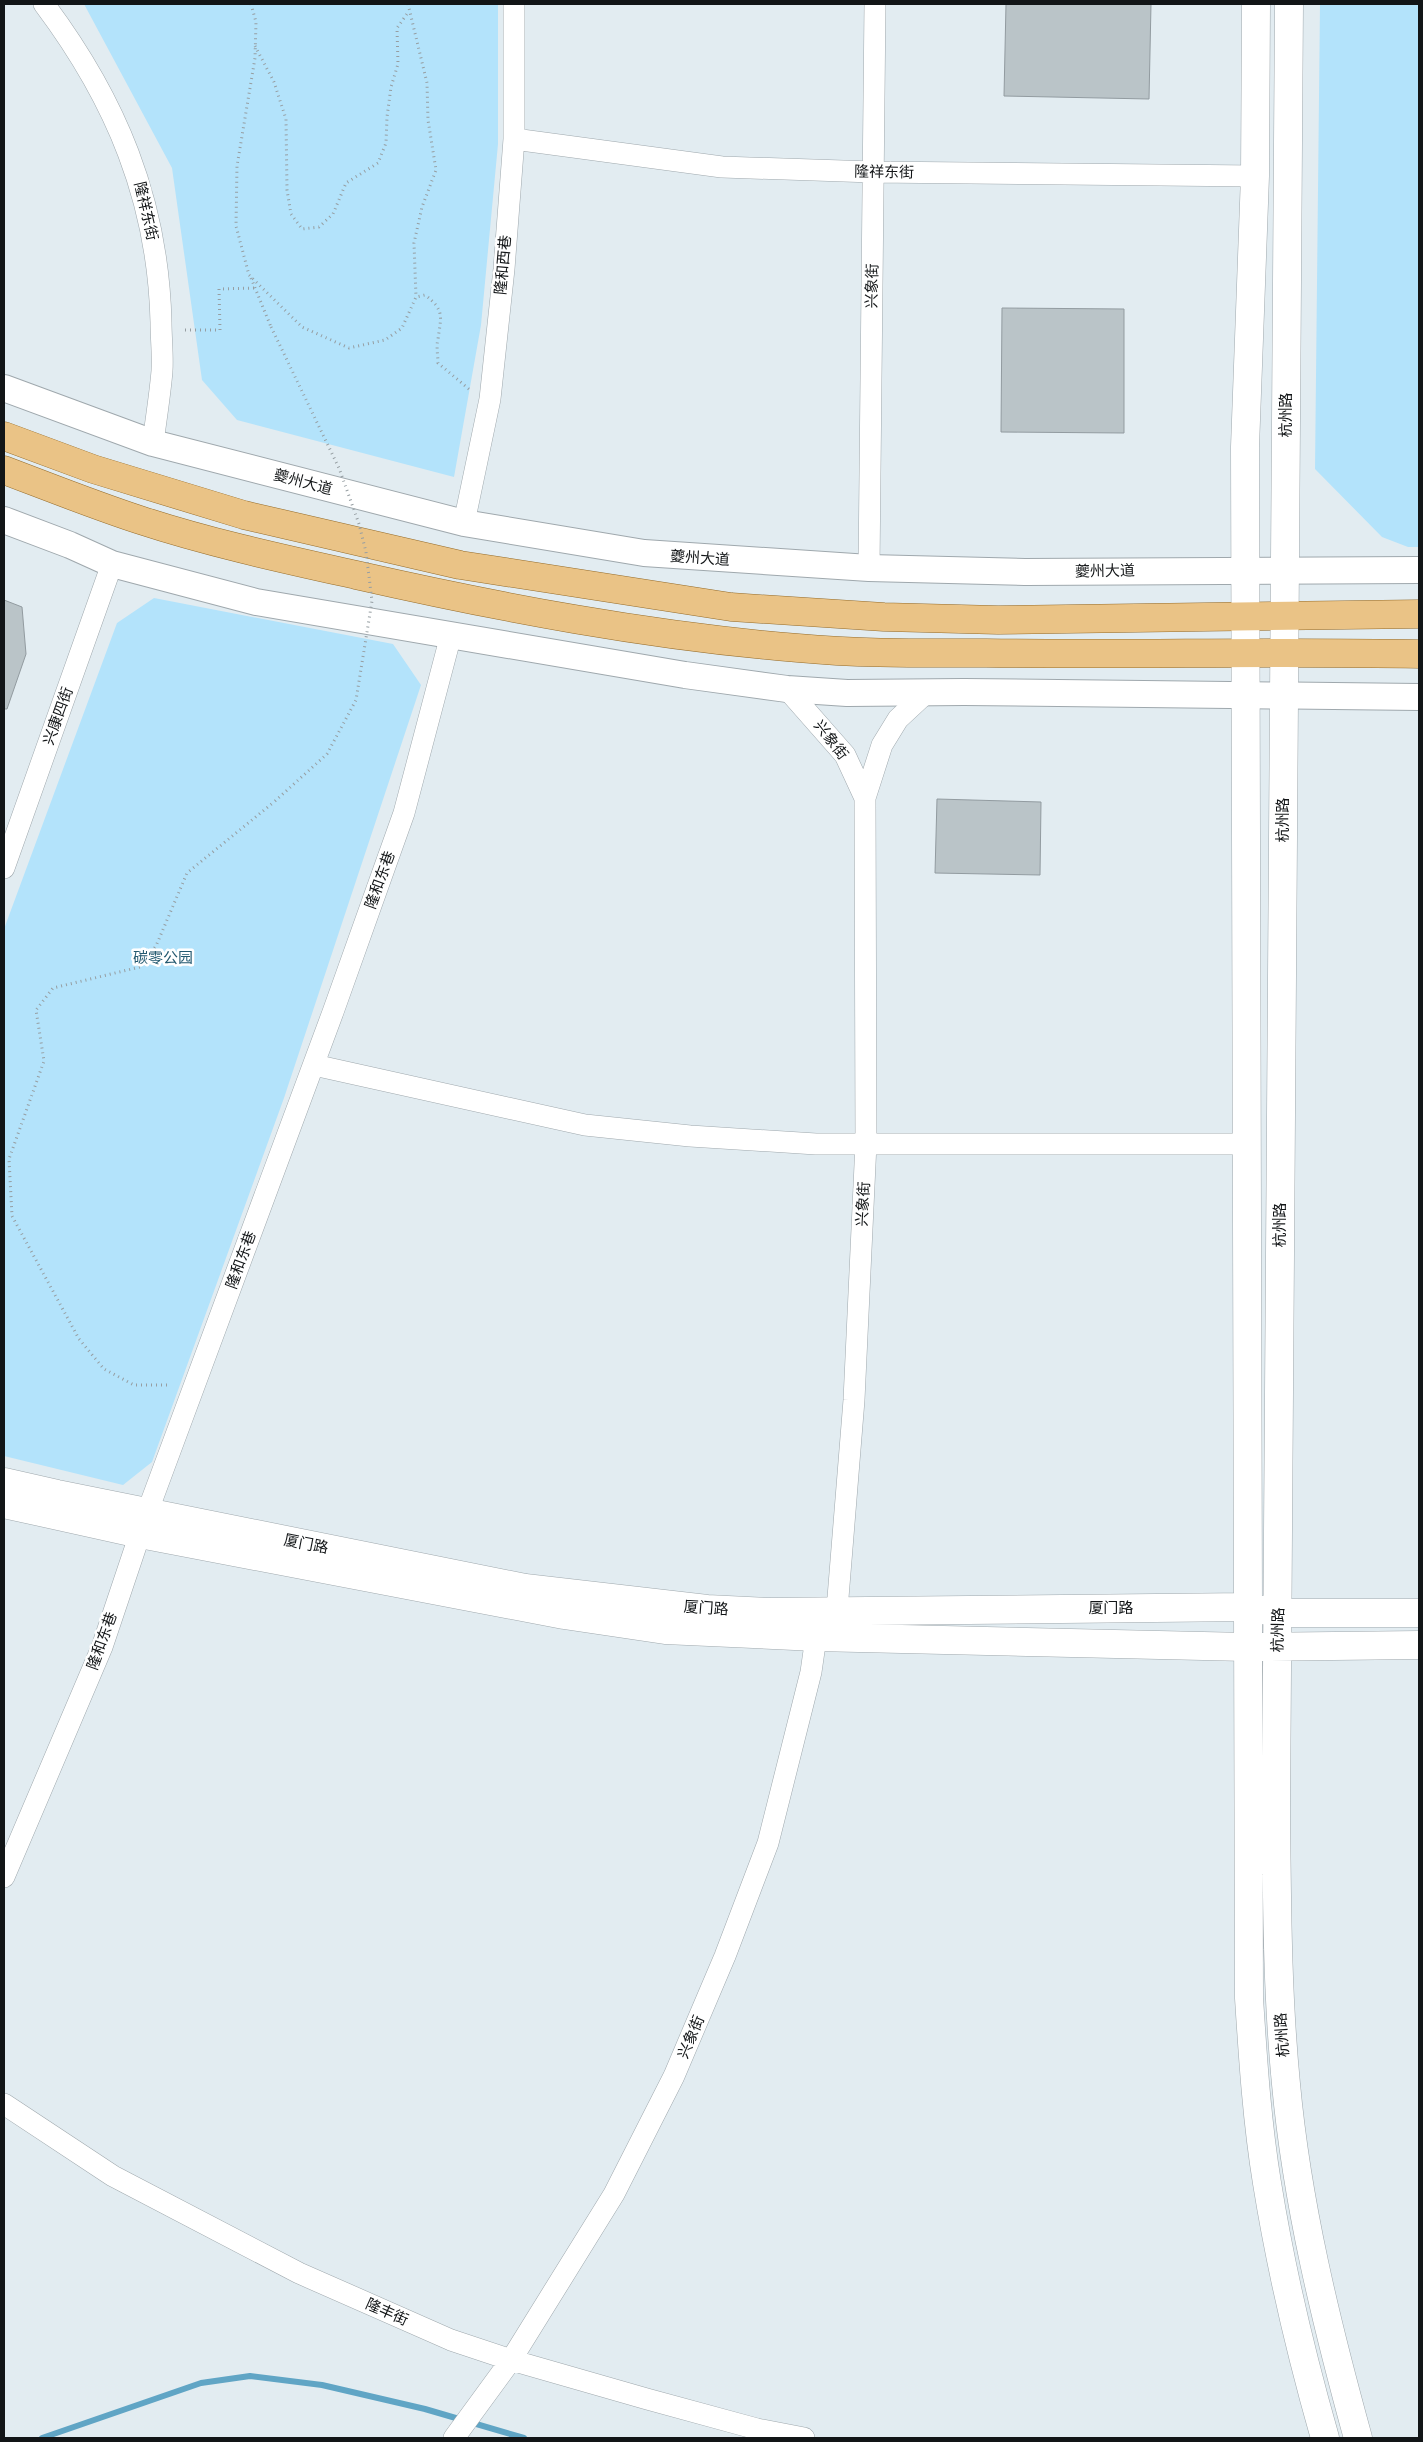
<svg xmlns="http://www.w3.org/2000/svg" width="1423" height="2442" viewBox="0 0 1423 2442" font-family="'Fira Sans Condensed','Noto Sans SC',sans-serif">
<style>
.green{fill:#b3e3fb}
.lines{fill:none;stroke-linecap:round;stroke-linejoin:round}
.stream{stroke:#60a5c5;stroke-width:6}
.building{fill:#bac4c8;stroke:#929ba0}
.minor-casing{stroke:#9fa8ad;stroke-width:22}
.tertiary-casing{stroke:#9fa8ad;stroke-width:28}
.secondary-casing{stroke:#9fa8ad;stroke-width:29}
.primary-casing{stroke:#956c2b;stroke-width:29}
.path{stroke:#969ea2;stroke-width:3;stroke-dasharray:1 4;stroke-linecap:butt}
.minor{stroke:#fff;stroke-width:21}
.tertiary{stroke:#fff;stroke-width:26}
.secondary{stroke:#fff;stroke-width:28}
.primary{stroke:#eac386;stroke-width:28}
.path-bridge{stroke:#969ea2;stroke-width:3;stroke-dasharray:1 4;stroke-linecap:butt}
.labels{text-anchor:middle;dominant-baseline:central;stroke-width:5;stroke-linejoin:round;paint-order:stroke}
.street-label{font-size:15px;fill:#121517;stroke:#fff}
.park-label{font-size:15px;fill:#235970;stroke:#fff}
</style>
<rect width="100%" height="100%" fill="#e2ecf1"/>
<path class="green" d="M84 4H498V144L481 325 454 477 237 420 202 380 172 168Z
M1320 4H1419V547H1408L1382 537 1315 469Z
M154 598 393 644 421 685 284 1098 152 1462 123 1485 4 1456V929L117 623Z"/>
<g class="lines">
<path class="stream" d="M42 2438 201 2383 250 2376 322 2385 425 2409 524 2438"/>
</g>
<path class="building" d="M1006 4H1151L1149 99 1004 96Z
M1002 308 1124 309V433L1001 432Z
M4 600 22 607 26 654 7 709H4Z
M937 799 1041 802 1040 875 935 873Z"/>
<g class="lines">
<g class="minor-casing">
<path id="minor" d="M44 4C116 100 158 200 161 322 161 338 163 355 162 371 160 395 156 419 153 443
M514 139 722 167 873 172 1255 176
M464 523 490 399 504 269 514 139V4
M869 568 875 4
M787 689 845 755 865 798 882 745 898 719 926 693
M4 868 112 564
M314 1065 585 1125 690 1136 816 1144H1246
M837 1610 854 1400 866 1143 865 798
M4 1877 102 1647 147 1513 333 1012 404 813 451 635
M4 2104 113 2176 299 2273 451 2340 511 2360 647 2399 757 2429 804 2438
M454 2438 511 2360 614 2194 674 2076 725 1956 768 1843 811 1672 816 1637"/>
</g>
<g class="tertiary-casing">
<path id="tertiary" d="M4 388 153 443 464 523 644 553 869 568 1025 572 1419 570
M4 520 70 545 112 564 256 602 685 675 787 689 847 693 964 692 1419 697"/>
</g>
<g class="secondary-casing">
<path id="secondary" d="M1256 4 1255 176 1245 447 1249 1998C1253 2060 1257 2122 1267 2183 1281 2270 1301 2354 1325 2438
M1289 4 1276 1809C1277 1901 1277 1992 1286 2084 1297 2204 1326 2322 1358 2438
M4 1482 57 1494 525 1588 707 1609 768 1612 1247 1607 1278 1613H1419
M4 1504 140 1534 564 1615 665 1630 816 1637 1247 1647 1419 1645"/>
</g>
<g class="primary-casing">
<path id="primary" d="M4 436 93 469 244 515 460 565 731 607 884 617 998 620 1419 614
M4 470C49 487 94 505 140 520 210 543 284 559 356 575 502 608 650 636 798 648 860 654 924 653 986 653 1130 655 1275 651 1419 654"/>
</g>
<path class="path" d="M251 4 256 22 255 58 237 166 236 226 249 275 302 327 349 348 385 340 402 328 416 297 425 295C445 310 441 317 438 339 436 347 438 355 438 363L470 390
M408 4 427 83 428 120 436 170 422 207 414 243 416 297
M255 46 274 82 286 119 287 190 291 214 302 229 319 227 333 214 346 183 378 163 386 143 387 117 391 87 398 64 397 28 409 11
M251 278 271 327
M185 330H220L219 289 254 288
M167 1385H134L104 1369 79 1339 12 1216 9 1159 44 1061 36 1010 53 988 140 967 156 946 187 873 274 802"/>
<use href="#minor" class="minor"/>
<use href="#tertiary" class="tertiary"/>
<use href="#secondary" class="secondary"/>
<use href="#primary" class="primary"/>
<path class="path-bridge" d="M271 327 339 468 359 524 366 552 372 601 356 700 327 754 274 802"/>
</g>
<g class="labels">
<g class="street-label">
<text transform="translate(884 172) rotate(1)">隆祥东街</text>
<text transform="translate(146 211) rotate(77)">隆祥东街</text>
<text transform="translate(503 265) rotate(-85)">隆和西巷</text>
<text transform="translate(872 286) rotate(-89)">兴象街</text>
<text transform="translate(1286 415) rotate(-90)">杭州路</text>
<text transform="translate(303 482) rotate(15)">夔州大道</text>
<text transform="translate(700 558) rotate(4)">夔州大道</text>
<text transform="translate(1105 571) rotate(-1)">夔州大道</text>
<text transform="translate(58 716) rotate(-70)">兴康四街</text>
<text transform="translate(831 740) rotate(52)">兴象街</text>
<text transform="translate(1283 820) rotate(-90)">杭州路</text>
<text transform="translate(380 880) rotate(-70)">隆和东巷</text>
<text transform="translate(863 1204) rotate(-87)">兴象街</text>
<text transform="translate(1280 1225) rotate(-90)">杭州路</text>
<text transform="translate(241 1260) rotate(-70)">隆和东巷</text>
<text transform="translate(306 1544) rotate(11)">厦门路</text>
<text transform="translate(706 1608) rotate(4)">厦门路</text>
<text x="1111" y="1608">厦门路</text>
<text transform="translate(1278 1630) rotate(-89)">杭州路</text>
<text transform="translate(102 1641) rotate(-70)">隆和东巷</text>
<text transform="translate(1282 2035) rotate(-94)">杭州路</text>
<text transform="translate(691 2037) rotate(-67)">兴象街</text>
<text transform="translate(387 2312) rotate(24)">隆丰街</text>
</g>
<g class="park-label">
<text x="163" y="958">碳零公园</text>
</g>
</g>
<rect width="1423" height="2442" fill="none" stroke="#121517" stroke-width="10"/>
</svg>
